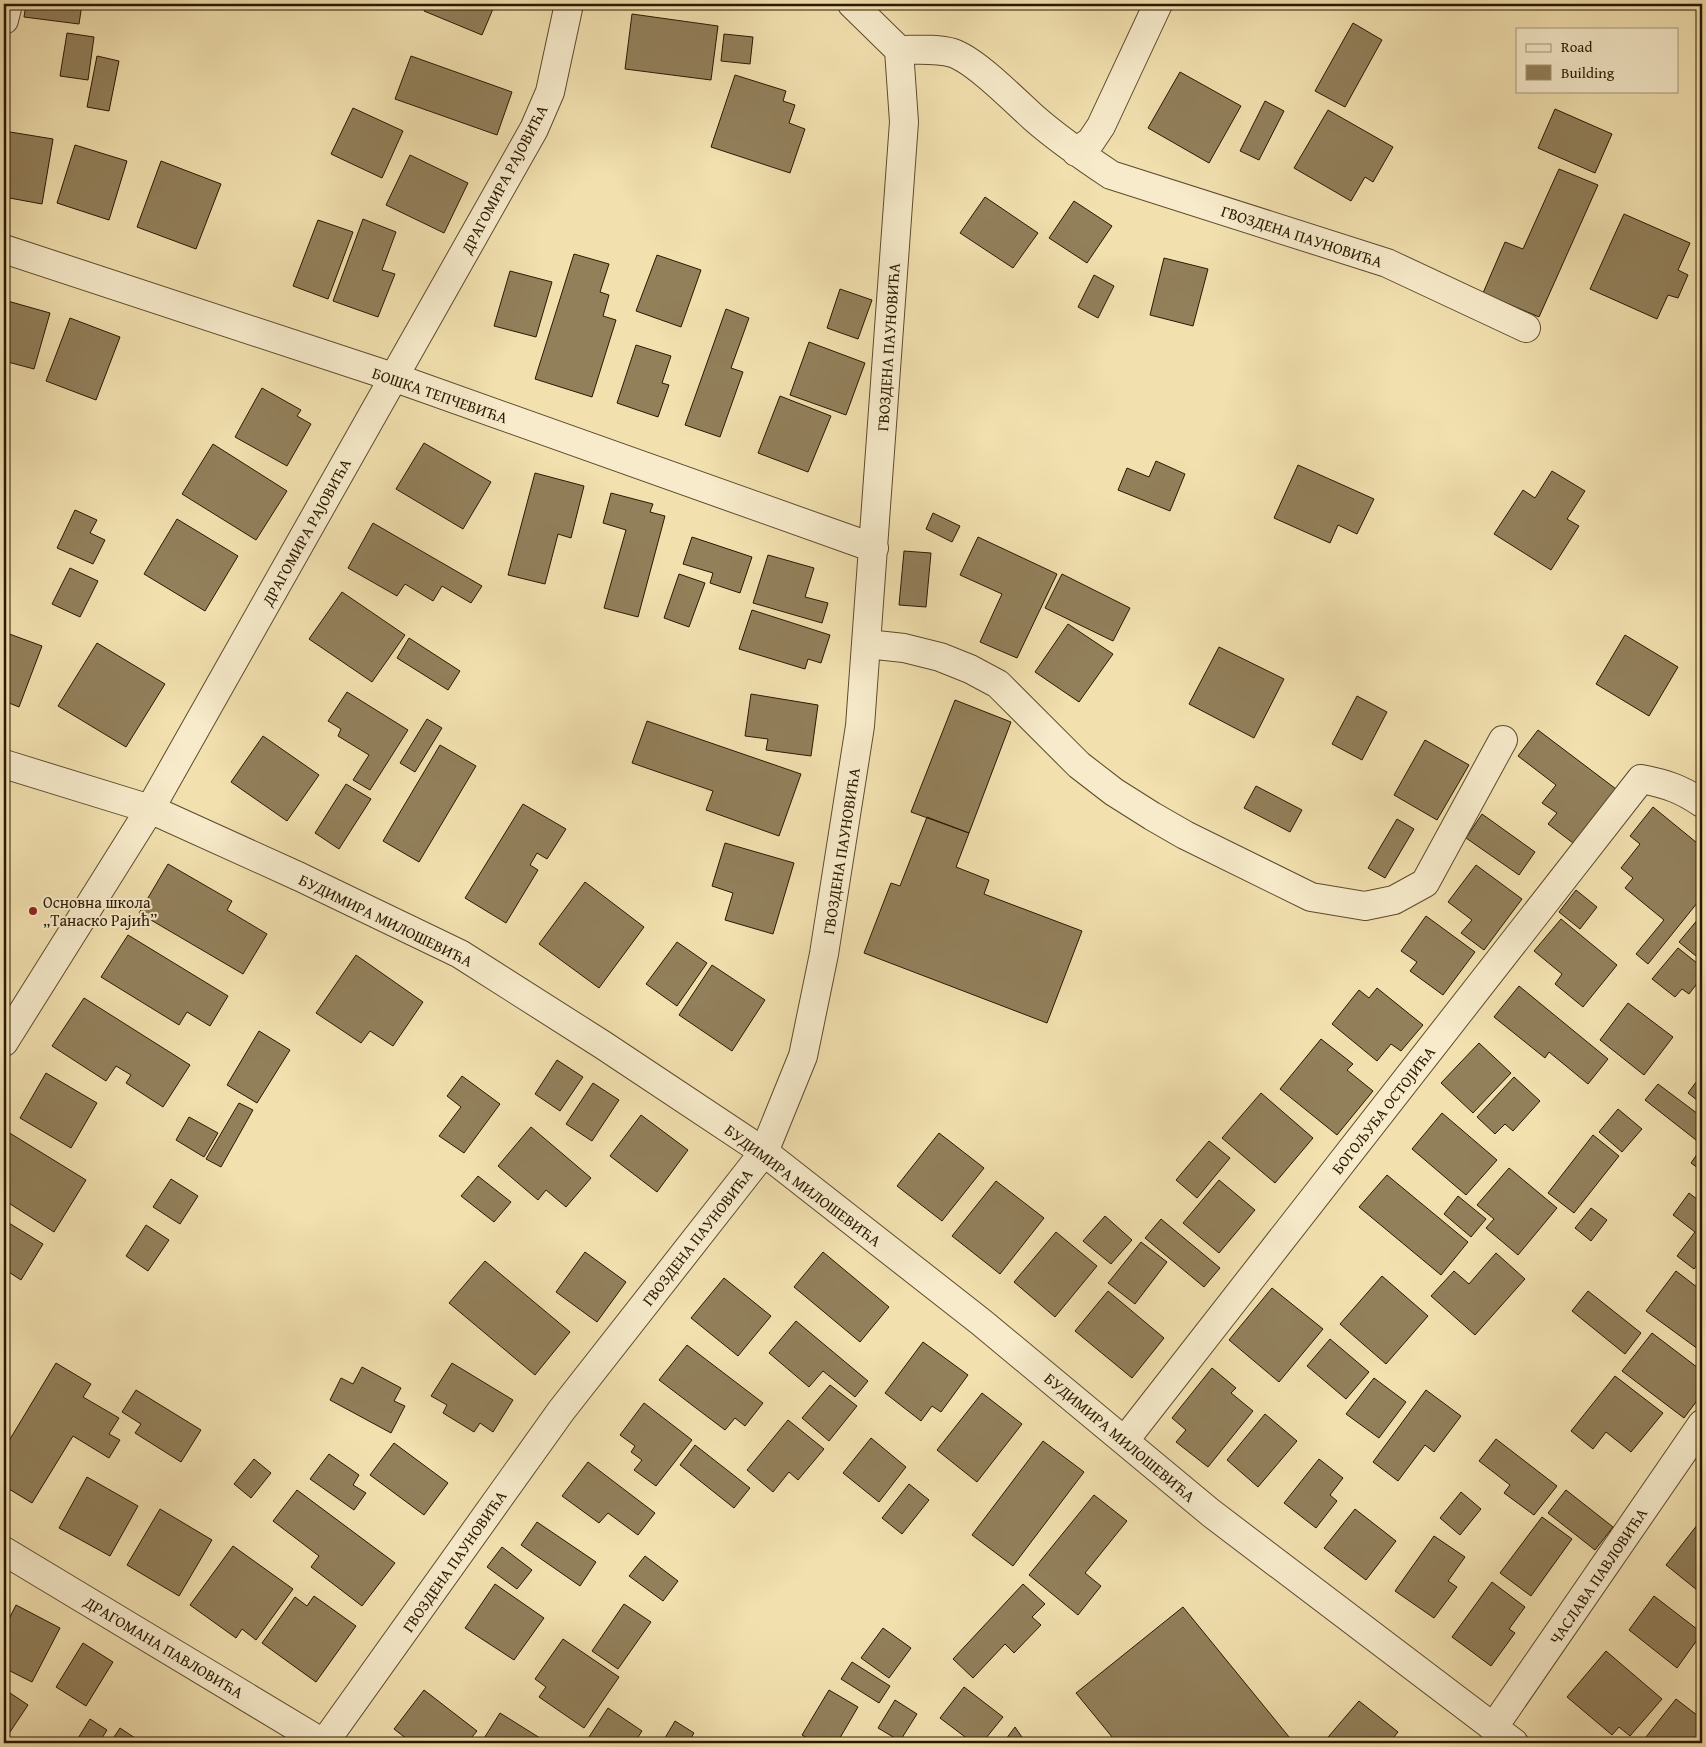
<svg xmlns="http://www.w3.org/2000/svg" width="1706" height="1747" viewBox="0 0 1706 1747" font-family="'Gentium Book Plus',serif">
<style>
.building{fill:#92805b;stroke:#2b1800}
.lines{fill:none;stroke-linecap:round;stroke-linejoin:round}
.street-casing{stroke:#5d4a2c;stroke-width:30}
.street{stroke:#f7ebcb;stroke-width:28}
.poi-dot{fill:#8f2418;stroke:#f7ebcb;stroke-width:2}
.labels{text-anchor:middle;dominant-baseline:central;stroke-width:4;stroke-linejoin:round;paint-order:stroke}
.street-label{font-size:16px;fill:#2b1800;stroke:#f7ebcb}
.poi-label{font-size:16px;fill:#2b1800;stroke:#f7ebcb;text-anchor:start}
</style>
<rect width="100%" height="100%" fill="#f2e0af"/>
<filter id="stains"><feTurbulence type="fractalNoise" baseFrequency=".004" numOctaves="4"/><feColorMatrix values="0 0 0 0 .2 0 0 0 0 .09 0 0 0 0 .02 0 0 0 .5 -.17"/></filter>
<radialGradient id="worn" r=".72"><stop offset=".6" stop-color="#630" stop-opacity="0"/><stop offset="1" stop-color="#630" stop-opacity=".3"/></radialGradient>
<path class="building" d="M26 4H82L79 24 24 17Z
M427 4H495L482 35 424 11Z
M632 14 718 26 711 80 625 69Z
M1353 23 1382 40 1345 107 1315 91Z
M67 33 94 37 88 80 60 76Z
M724 34 753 37 750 64 721 61Z
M97 56 119 61 109 111 87 107Z
M411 56 512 92 497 135 395 99Z
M1180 72 1241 106 1209 163 1148 128Z
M735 75 786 91 783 101 795 105 789 123 805 129 790 173 711 147Z
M1265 101 1284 111 1259 160 1240 151Z
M353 108 403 131 382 178 331 154Z
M1555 109 1612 134 1595 173 1538 148Z
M1328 110 1393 147 1373 182 1365 177 1351 201 1294 168Z
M4 131 53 139 42 204 4 197Z
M75 145 127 161 109 220 57 203Z
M410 155 468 183 444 233 386 205Z
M161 161 221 184 196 249 137 227Z
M1559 169 1598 185 1539 317 1483 293 1505 242 1523 249Z
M985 197 1038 233 1013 268 960 233Z
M1074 201 1112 226 1087 263 1049 238Z
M1624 214 1690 243 1678 270 1688 275 1678 298 1668 295 1657 319 1590 289Z
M363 219 396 232 382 270 395 274 378 317 333 301Z
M318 220 353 232 328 299 293 286Z
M574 254 609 264 600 292 609 295 603 316 616 320 592 397 535 379Z
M657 255 701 270 681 327 636 311Z
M1164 258 1208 269 1193 326 1150 315Z
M510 271 552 282 536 337 494 326Z
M1094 275 1114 286 1098 318 1078 307Z
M840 289 872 300 858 339 827 328Z
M4 300 50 313 34 369 4 361Z
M726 309 749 318 731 368 743 372 720 437 685 425Z
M70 318 120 337 96 400 46 381Z
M809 342 865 363 846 415 790 395Z
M636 345 671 356 662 383 669 385 658 417 617 403Z
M262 388 301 410 297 416 311 424 287 466 235 437Z
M780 396 831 416 808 472 758 453Z
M424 443 491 482 463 529 396 489Z
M213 444 287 491 256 540 182 494Z
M1156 461 1185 474 1170 511 1118 490 1127 468 1149 477Z
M1298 465 1374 499 1357 534 1338 525 1330 543 1274 518Z
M1552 471 1585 491 1567 519 1579 526 1551 570 1494 534 1523 490 1535 498Z
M535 473 584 486 571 538 558 534 545 584 508 575Z
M611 493 653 504 650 512 665 516 638 617 604 608 626 530 603 523Z
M75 510 97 520 90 533 105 540 93 564 57 548Z
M933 513 960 526 952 542 926 529Z
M177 519 238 556 205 611 144 574Z
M373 523 482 586 471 603 442 586 433 601 405 584 397 596 348 568Z
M692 537 752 557 740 593 710 583 713 573 683 564Z
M978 537 1057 574 1017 658 980 642 1002 594 960 575Z
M904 551 931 553 926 607 899 605Z
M768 555 814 568 805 597 828 603 822 623 753 603Z
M70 568 98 581 80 617 52 604Z
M679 574 705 583 689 627 664 618Z
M1062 574 1130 608 1113 641 1045 608Z
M342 592 405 635 372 682 309 639Z
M752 610 830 635 821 663 808 659 805 669 739 649Z
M1068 624 1113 654 1079 702 1035 672Z
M4 632 42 646 19 707 4 701Z
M1625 635 1678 667 1649 716 1596 684Z
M409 638 460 671 448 690 397 658Z
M97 643 165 684 126 747 58 706Z
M1219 647 1284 679 1254 738 1189 704Z
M347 692 408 730 370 790 353 780 369 755 338 736 341 729 328 721Z
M751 694 818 705 811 756 766 750 768 739 745 736Z
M1357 696 1387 712 1362 760 1332 744Z
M955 700 1011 722 969 833 911 812Z
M427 719 442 728 415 772 400 763Z
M647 721 801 774 779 836 706 810 713 791 632 763Z
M1538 730 1616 789 1573 843 1548 824 1557 813 1542 803 1556 785 1518 756Z
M263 736 319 775 287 821 231 782Z
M1425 740 1469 765 1437 820 1394 795Z
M440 745 476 766 419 862 383 841Z
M346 784 371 799 339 849 315 833Z
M1256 786 1302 810 1290 832 1244 808Z
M523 804 566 829 547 859 537 853 530 865 538 870 506 923 465 898Z
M1653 807 1702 847V897L1648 964 1636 954 1664 920 1625 888 1633 878 1621 868 1640 844 1630 836Z
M1482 814 1535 852 1519 875 1466 838Z
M927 817 969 833 956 867 989 880 984 894 1082 931 1047 1023 864 953 891 883 900 886Z
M1397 819 1414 829 1385 878 1368 868Z
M725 843 794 863 773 934 725 920 733 893 712 886Z
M168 864 232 901 227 910 267 934 243 974 139 913Z
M1476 865 1522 899 1484 950 1461 933 1472 920 1448 902Z
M585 882 644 927 599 988 539 944Z
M1576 890 1597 907 1580 929 1559 912Z
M1426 916 1475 952 1443 995 1410 971 1417 962 1401 951Z
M1699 918 1702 921V961L1679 942Z
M1561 919 1617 965 1583 1007 1555 984 1562 974 1534 951Z
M128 935 228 996 210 1026 187 1012 179 1025 101 977Z
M677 942 707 963 677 1006 646 984Z
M1678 948 1702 967V977L1689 994 1682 989 1675 997 1652 979Z
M356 955 423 1002 393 1046 370 1031 361 1043 316 1013Z
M712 965 765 1000 732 1051 679 1015Z
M1519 986 1608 1059 1588 1084 1549 1052 1545 1058 1494 1017Z
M1377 988 1423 1025 1401 1051 1391 1044 1377 1061 1332 1024 1359 990 1369 998Z
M84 998 190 1065 163 1107 126 1083 131 1075 116 1066 106 1081 52 1046Z
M1628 1003 1673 1037 1644 1075 1600 1040Z
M259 1031 290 1050 257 1103 227 1085Z
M1321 1039 1353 1064 1347 1070 1373 1091 1337 1135 1280 1089Z
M1479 1043 1511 1073 1473 1113 1441 1083Z
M557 1060 583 1077 560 1111 535 1094Z
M46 1073 97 1103 71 1148 20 1118Z
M1702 1074V1104L1688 1093Z
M462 1076 500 1104 464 1153 439 1136 461 1107 447 1096Z
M1514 1077 1540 1101 1513 1131 1505 1124 1495 1134 1477 1117Z
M593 1083 619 1100 592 1141 566 1124Z
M1658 1084 1702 1117V1132L1696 1140 1645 1100Z
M1261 1093 1313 1138 1275 1183 1222 1138Z
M239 1103 253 1110 221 1167 206 1159Z
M1618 1109 1642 1129 1622 1152 1599 1132Z
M1442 1113 1497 1160 1466 1195 1412 1149Z
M641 1115 688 1150 657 1192 610 1156Z
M189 1117 218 1133 204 1157 176 1140Z
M531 1127 591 1178 566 1207 546 1190 538 1200 498 1166Z
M8 1132 86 1180 54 1232 4 1200V1139Z
M939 1133 984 1168 942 1221 897 1186Z
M1593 1135 1619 1156 1574 1213 1548 1193Z
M1209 1141 1230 1158 1197 1198 1176 1180Z
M1702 1147V1171L1691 1163Z
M1509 1168 1557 1208 1518 1255 1486 1228 1494 1219 1477 1205Z
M1387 1175 1468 1242 1441 1275 1359 1207Z
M478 1176 511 1202 494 1222 461 1196Z
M171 1179 198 1196 180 1224 153 1207Z
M1219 1180 1255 1210 1219 1253 1183 1223Z
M996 1181 1044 1218 1000 1274 952 1236Z
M1689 1193 1702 1203V1258L1694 1269 1677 1256 1695 1232 1673 1215Z
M1458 1196 1486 1219 1471 1237 1444 1214Z
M1591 1208 1607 1220 1591 1241 1575 1228Z
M1105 1216 1132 1240 1111 1264 1083 1241Z
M1161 1219 1220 1268 1204 1287 1145 1238Z
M4 1220 43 1244 21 1280 4 1269Z
M146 1225 169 1240 148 1271 126 1256Z
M1056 1232 1097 1266 1055 1317 1014 1282Z
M1141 1242 1167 1262 1135 1304 1108 1283Z
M585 1252 626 1282 597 1322 556 1292Z
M823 1252 889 1307 860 1342 794 1287Z
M1496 1253 1525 1279 1475 1335 1431 1296 1454 1271 1469 1284Z
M485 1261 570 1332 535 1375 449 1303Z
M1676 1271 1702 1291V1352L1646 1311Z
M1382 1276 1428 1316 1386 1364 1340 1324Z
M724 1278 771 1316 738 1356 691 1318Z
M1272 1288 1323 1329 1279 1382 1229 1340Z
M1108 1291 1164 1338 1132 1378 1075 1331Z
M1588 1291 1641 1333 1625 1354 1572 1311Z
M796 1321 868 1381 855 1397 823 1371 809 1387 769 1353Z
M1652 1333 1702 1371V1394L1684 1418 1622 1371Z
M1330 1339 1369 1372 1346 1399 1307 1366Z
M923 1342 968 1375 941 1412 932 1406 921 1421 885 1393Z
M687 1345 763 1403 745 1426 735 1418 725 1430 659 1380Z
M56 1363 91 1384 83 1397 119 1418 109 1434 120 1440 109 1458 73 1436 32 1503 4 1486V1449Z
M452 1363 513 1400 493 1432 480 1423 474 1432 443 1413 447 1405 431 1396Z
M362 1367 401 1388 394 1401 405 1406 391 1433 330 1400 341 1378 353 1384Z
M1212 1368 1236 1388 1231 1393 1253 1411 1208 1467 1176 1442 1186 1430 1172 1418Z
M1615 1376 1663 1413 1631 1452 1606 1432 1593 1449 1571 1431Z
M1374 1378 1406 1402 1379 1438 1346 1414Z
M830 1385 857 1406 829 1441 802 1418Z
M136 1390 201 1430 181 1462 135 1433 141 1424 122 1412Z
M1426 1390 1461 1416 1434 1452 1425 1445 1398 1481 1373 1462Z
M982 1393 1022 1424 977 1482 937 1450Z
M644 1403 692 1440 656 1486 634 1470 642 1460 631 1452 635 1446 620 1435Z
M1265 1414 1297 1441 1258 1487 1227 1460Z
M788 1420 824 1449 798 1480 789 1472 773 1492 747 1470Z
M871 1438 906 1467 879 1502 843 1473Z
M1496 1439 1557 1486 1534 1515 1504 1493 1510 1485 1479 1461Z
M1043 1441 1084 1472 1013 1566 972 1535Z
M394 1443 448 1483 424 1515 370 1475Z
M695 1445 750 1488 734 1508 680 1465Z
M329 1454 359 1475 353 1485 366 1493 354 1510 310 1479Z
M254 1459 271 1473 251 1498 234 1484Z
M1319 1459 1343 1478 1330 1495 1337 1501 1316 1528 1284 1503Z
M588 1462 655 1513 638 1535 608 1513 599 1523 562 1496Z
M87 1477 138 1506 110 1556 59 1528Z
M909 1484 929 1500 902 1534 882 1518Z
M297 1490 395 1563 362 1606 311 1567 319 1556 273 1521Z
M1566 1490 1613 1527 1595 1550 1548 1513Z
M1461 1492 1481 1509 1460 1535 1440 1518Z
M1094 1495 1127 1521 1085 1573 1101 1586 1078 1615 1029 1575Z
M160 1509 212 1540 179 1596 127 1565Z
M1355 1509 1396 1541 1366 1580 1324 1548Z
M1542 1517 1572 1539 1531 1596 1500 1573Z
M537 1522 596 1562 580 1586 521 1545Z
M1698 1524 1702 1527V1594L1666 1565Z
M1434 1536 1465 1557 1448 1581 1457 1587 1434 1618 1395 1591Z
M233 1546 293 1589 256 1640 242 1629 236 1638 190 1605Z
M502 1547 532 1570 517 1589 487 1567Z
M645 1556 678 1581 663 1601 629 1576Z
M1492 1582 1525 1607 1509 1629 1515 1633 1491 1666 1452 1637Z
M495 1584 544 1618 514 1660 465 1628Z
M1023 1584 1045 1604 1032 1617 1041 1625 1014 1653 1005 1644 973 1678 953 1659Z
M314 1596 356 1626 316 1682 262 1643 295 1597 307 1606Z
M1654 1596 1702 1633 1677 1668 1629 1630Z
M624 1604 651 1622 618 1669 592 1651Z
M16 1605 60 1628 32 1682 4 1668V1629Z
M1183 1607 1294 1743H1117L1076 1693Z
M883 1628 911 1648 889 1678 861 1658Z
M563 1639 619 1677 584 1728 539 1697 546 1687 535 1679Z
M83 1643 113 1662 86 1706 56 1687Z
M1606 1651 1662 1699 1630 1736 1619 1727 1612 1735 1567 1697Z
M852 1662 890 1686 879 1703 841 1679Z
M964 1687 1003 1717 982 1743H973L940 1718Z
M4 1689 28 1705 4 1741Z
M424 1690 477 1731 467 1743H412L394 1729Z
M829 1690 858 1707 837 1743H816L802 1735Z
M1676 1699 1702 1719V1743H1643L1642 1742Z
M895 1700 917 1714 900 1741 878 1728Z
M1359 1701 1398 1732 1389 1743H1323Z
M608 1708 642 1731 634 1743H585Z
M500 1713 548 1743H481Z
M90 1719 107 1730 99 1743H75Z
M675 1721 694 1733 688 1743H662Z
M1015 1727 1026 1743H1003Z
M120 1728 138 1740 136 1743H110Z"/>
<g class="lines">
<g class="street-casing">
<path id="street" d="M4 20 8 4
M899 50C916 50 936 48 953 53 976 61 1014 100 1034 118 1058 139 1084 157 1111 175L1387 263 1526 328
M1076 152 1091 141 1101 126 1158 4
M4 249 393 377 874 548
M867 644 904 648 940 657 970 669 998 684 1079 765 1114 792 1152 816 1185 835 1311 897 1365 906 1394 900 1425 883 1503 740
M4 764 150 809 300 877 460 954 603 1045 764 1152 981 1322 1211 1513 1514 1743
M4 1042 150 809 534 129 550 92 569 4
M1125 1440 1641 779C1667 784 1681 789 1702 803
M4 1551 323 1743
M1493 1728 1702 1424
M324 1743 561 1411 764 1152 803 1056 824 954 860 726 904 122 899 50 852 4"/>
</g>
<use href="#street" class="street"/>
</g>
<circle class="poi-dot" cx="33" cy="911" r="5"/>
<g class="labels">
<g class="street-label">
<text transform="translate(504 179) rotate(-62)">ДРАГОМИРА РАЈОВИЋА</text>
<text transform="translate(1302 236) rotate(18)">ГВОЗДЕНА ПАУНОВИЋА</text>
<text transform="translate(888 347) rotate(-86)">ГВОЗДЕНА ПАУНОВИЋА</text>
<text transform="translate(440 395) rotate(19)">БОШКА ТЕПЧЕВИЋА</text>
<text transform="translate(306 532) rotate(-61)">ДРАГОМИРА РАЈОВИЋА</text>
<text transform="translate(841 851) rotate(-81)">ГВОЗДЕНА ПАУНОВИЋА</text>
<text transform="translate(386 920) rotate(26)">БУДИМИРА МИЛОШЕВИЋА</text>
<text transform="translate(1383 1110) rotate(-52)">БОГОЉУБА ОСТОЈИЋА</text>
<text transform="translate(803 1185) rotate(37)">БУДИМИРА МИЛОШЕВИЋА</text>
<text transform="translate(697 1237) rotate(-52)">ГВОЗДЕНА ПАУНОВИЋА</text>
<text transform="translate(1120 1437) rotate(40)">БУДИМИРА МИЛОШЕВИЋА</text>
<text transform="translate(454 1561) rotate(-55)">ГВОЗДЕНА ПАУНОВИЋА</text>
<text transform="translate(1598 1576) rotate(-56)">ЧАСЛАВА ПАВЛОВИЋА</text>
<text transform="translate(164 1647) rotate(31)">ДРАГОМАНА ПАВЛОВИЋА</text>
</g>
<g class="poi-label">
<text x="43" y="902">Основна школа<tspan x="43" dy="18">„Танаско Рајић”</tspan></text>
</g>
</g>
<rect width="1706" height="1747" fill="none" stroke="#f2e0af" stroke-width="20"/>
<rect x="5" y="5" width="1696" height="1737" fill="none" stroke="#2b1800" stroke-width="2.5"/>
<rect x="10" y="10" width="1686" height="1727" fill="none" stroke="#2b1800"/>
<rect x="1516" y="28" width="162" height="65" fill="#f7ebcb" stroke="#a5977a"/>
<rect x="1526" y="44" width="25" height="8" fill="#f7ebcb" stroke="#a5977a"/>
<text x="1561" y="52" font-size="15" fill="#2b1800">Road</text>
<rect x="1526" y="65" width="25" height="15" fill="#92805b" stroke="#a5977a"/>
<text x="1561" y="78" font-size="15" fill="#2b1800">Building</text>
<rect width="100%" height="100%" filter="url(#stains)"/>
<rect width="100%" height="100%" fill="url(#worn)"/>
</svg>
